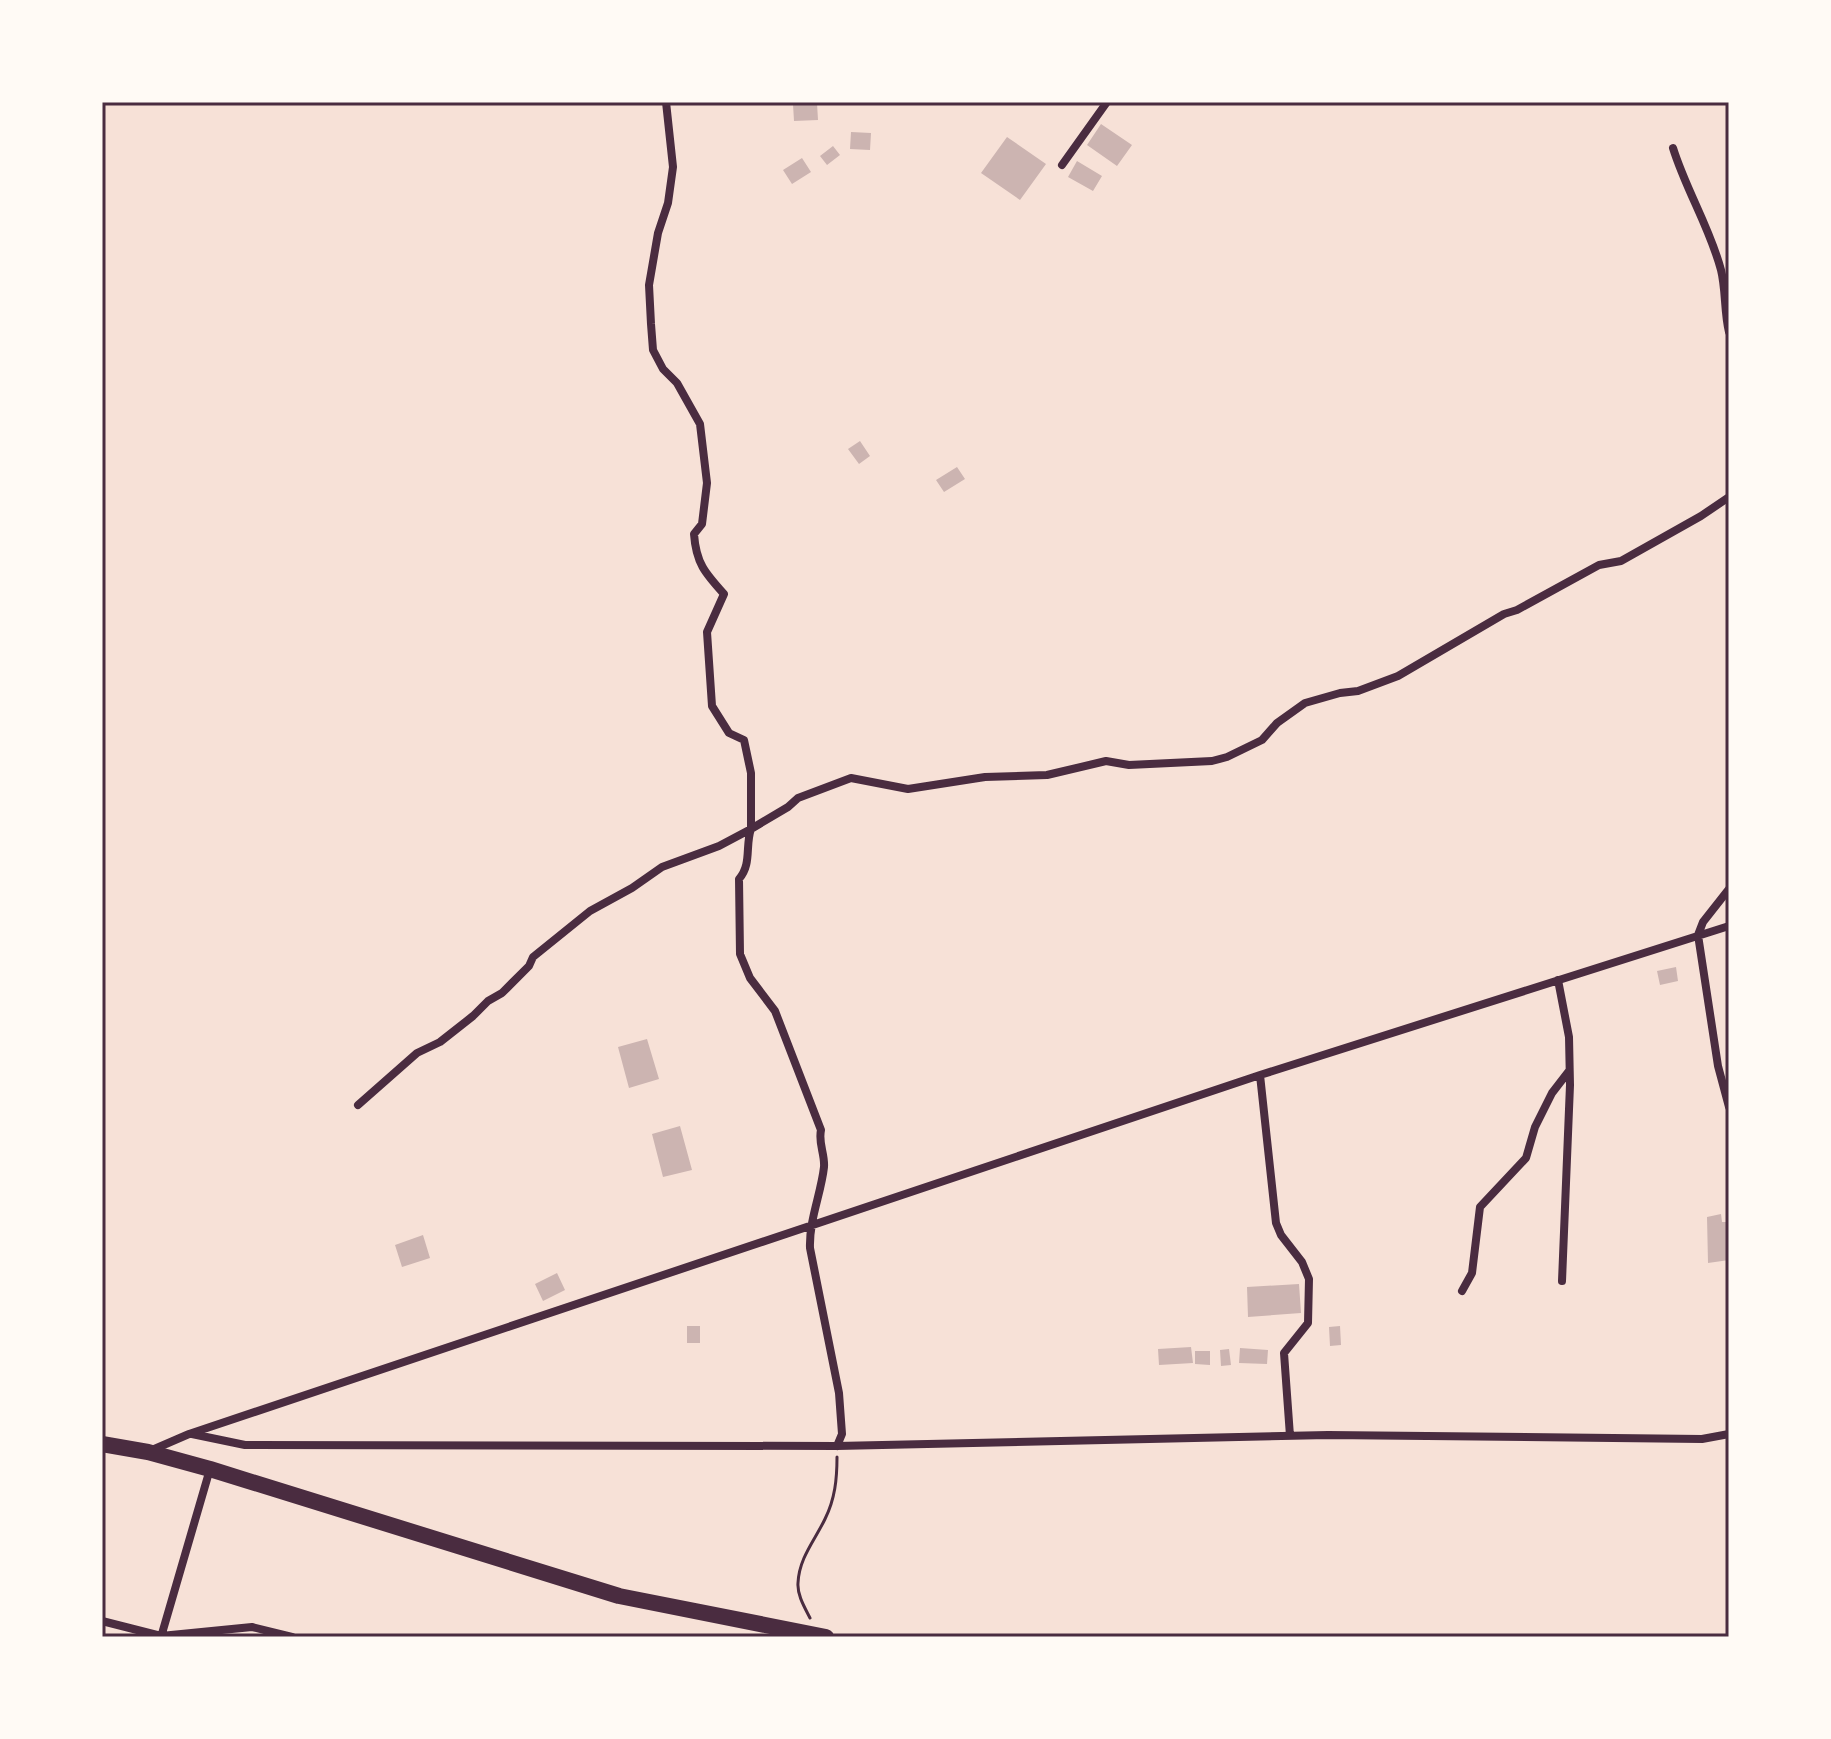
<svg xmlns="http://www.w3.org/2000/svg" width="1831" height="1739" viewBox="0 0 1831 1739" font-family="'Archivo Narrow',sans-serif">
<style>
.building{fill:#ccb4b1}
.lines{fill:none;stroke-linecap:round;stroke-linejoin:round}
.path{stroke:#4a2c40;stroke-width:3}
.minor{stroke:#4a2c40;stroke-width:8}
.secondary{stroke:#4a2c40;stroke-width:16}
.neatline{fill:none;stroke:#4a2c40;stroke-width:3}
</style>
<rect width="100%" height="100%" fill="#f7e1d7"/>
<path class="building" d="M817 103 818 120 794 121 793 104Z
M1101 124 1132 145 1117 166 1087 145Z
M851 132 871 133 870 150 850 149Z
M1007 137 1046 164 1020 200 981 173Z
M833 146 840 155 827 165 820 156Z
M802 158 811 172 792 184 783 170Z
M1077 161 1102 176 1093 191 1068 177Z
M860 441 870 456 859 464 848 449Z
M957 467 965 479 944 492 936 480Z
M1676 967 1678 981 1660 985 1657 971Z
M647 1039 659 1079 629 1088 618 1047Z
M680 1126 692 1170 663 1177 652 1134Z
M1721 1214 1722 1222H1729V1260L1708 1263 1707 1217Z
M423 1235 430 1258 402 1267 395 1245Z
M557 1273 565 1290 543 1301 535 1284Z
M1299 1284 1301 1313 1248 1317 1247 1287Z
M687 1326H700V1343H687Z
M1340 1326 1341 1345 1330 1346 1329 1327Z
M1191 1347 1193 1363 1159 1365 1158 1349Z
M1240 1348 1268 1350 1267 1364 1239 1363Z
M1229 1349 1231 1365 1221 1366 1220 1350Z
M1195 1351H1210V1365L1195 1364Z"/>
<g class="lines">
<path class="path" d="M810 1618C805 1608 797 1595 798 1583 799 1558 815 1540 825 1519 835 1499 837 1479 837 1457"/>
<path class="minor" d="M1673 148C1686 190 1710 228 1721 270 1726 290 1724 312 1729 332
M1062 165 1107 102
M1729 889 1703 922 1698 935 1718 1066 1729 1107
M1558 980 1569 1037 1570 1085 1562 1281
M1260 1075 1276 1223 1281 1235 1302 1262 1309 1279 1308 1323 1284 1353 1290 1436
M358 1105 417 1053 440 1042 473 1016 488 1001 502 993 529 966 533 957 590 911 632 888 662 867 719 846 751 829V773L744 740 729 733 712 706 707 632 724 594C705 573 696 563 694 534L702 524 707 483 700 424 677 383 663 369 653 350 651 324 649 285 658 233 668 203 673 167 666 102
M1462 1291 1472 1273 1480 1207 1526 1158 1535 1127 1552 1093 1569 1071
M192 1434 245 1445 837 1446 1328 1435 1702 1439 1729 1434
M837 1446 842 1434 839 1393 810 1248C809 1220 821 1194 824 1167 825 1154 818 1143 821 1130L775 1011 750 978 740 954 739 879C752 864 745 846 751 829L788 807 798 798 851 778 908 789 985 777 1047 775 1106 761 1129 765 1212 761 1227 757 1262 740 1277 723 1305 703 1340 693 1358 691 1398 676 1504 614 1517 610 1599 565 1621 561 1701 516 1729 497
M152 1450 189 1434 1260 1075 1729 926
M102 1621 161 1636 252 1627 292 1637
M161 1637 210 1469"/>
<path class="secondary" d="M102 1444 148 1452 210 1469 619 1596 826 1637"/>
</g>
<rect width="1831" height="1739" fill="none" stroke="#fffaf5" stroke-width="208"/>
<rect x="104" y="104" width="1623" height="1531" class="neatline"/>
</svg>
